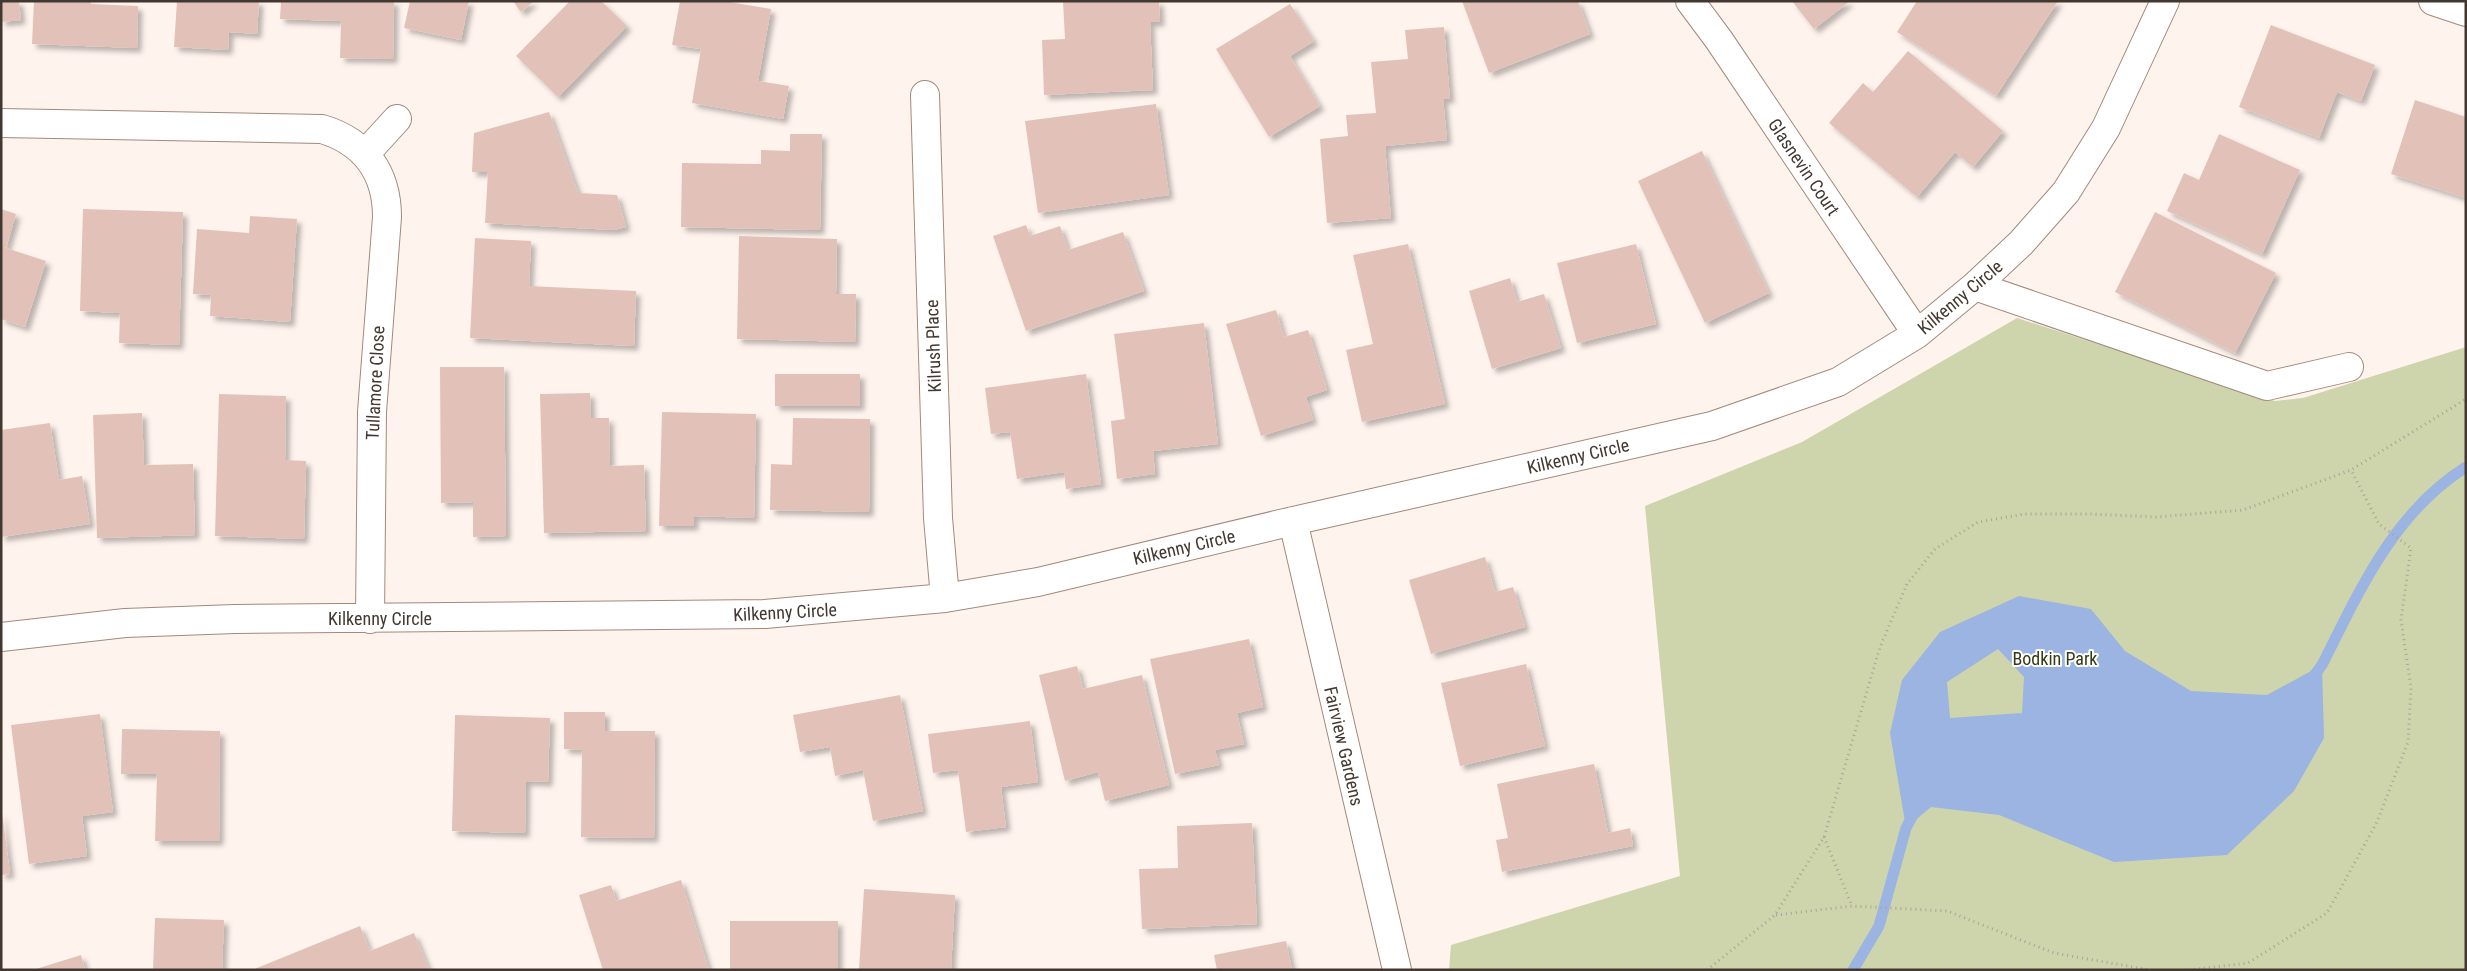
<svg xmlns="http://www.w3.org/2000/svg" width="2467" height="971" viewBox="0 0 2467 971" font-family="'Roboto Condensed',sans-serif">
<style>
.green{fill:#ced5ac}
.water{fill:#9cb4e1;fill-rule:evenodd}
.lines{fill:none;stroke-linecap:round;stroke-linejoin:round}
.stream{stroke:#9cb4e1;stroke-width:11}
.building{fill:#e2c2b8;filter:url(#shadow)}
.minor-casing{stroke:#a3897a;stroke-width:30}
.path{stroke:#ada19b;stroke-width:3;stroke-dasharray:1 4;stroke-linecap:butt}
.minor{stroke:#fff;stroke-width:28}
.labels{text-anchor:middle;dominant-baseline:central;stroke-width:4;stroke-linejoin:round;paint-order:stroke}
.street-label{font-size:18px;fill:#433831;stroke:#fff}
.park-label{font-size:18px;fill:#343a12;stroke:#fff}
</style>
<defs>
<filter id="shadow"><feDropShadow dx="4.5" dy="4.5" stdDeviation="2.5" flood-color="#0004"/></filter>
</defs>
<rect width="100%" height="100%" fill="#fff3ed"/>
<path class="green" d="M2017 318 2275 401 2303 398 2466 347V970H1449L1451 945 1680 876 1645 506 1802 442Z"/>
<path class="water" d="M2019 596 2091 609 2125 651 2191 691 2267 695 2322 665 2324 738 2294 791 2227 855 2114 862 1999 815 1931 807 1906 828 1890 733 1902 680 1940 632ZM1998 649 2024 677 2022 713 1950 718 1947 682Z"/>
<g class="lines">
<path class="stream" d="M2313 677 2322 665C2359 592 2393 513 2466 467
M1853 970 1879 926 1906 828 1913 815"/>
</g>
<path class="building" d="M1 1H19L21 20 1 22Z
M34 1H91V4L138 6 137 48 32 44Z
M177 1H259L257 34 229 32 228 50 174 47Z
M281 1H394L393 59 340 58 341 21 280 19Z
M410 1H469L461 40 404 28Z
M513 1H534L521 12Z
M570 1H601L627 26 558 97 516 56Z
M680 1H724L771 9 758 81 789 86 783 119 692 103 701 49 672 45Z
M1063 1H1159L1160 22H1150L1153 90 1044 95 1042 40 1065 39Z
M1462 1H1578L1590 34 1489 73Z
M1792 1H1850L1814 29Z
M1917 1H2058L1996 96 1897 32Z
M1290 4 1314 41 1290 56 1320 106 1269 137 1216 49Z
M2271 25 2375 65 2361 101 2337 92 2319 138 2239 107Z
M1444 27 1450 99H1443L1447 140 1385 146 1391 218 1327 223 1320 139 1348 136 1346 115 1376 113 1371 62 1408 59 1405 30Z
M1908 51 2003 131 1973 167 1955 152 1917 197 1829 123 1863 83 1873 92Z
M2415 100 2466 117V198L2391 174Z
M1156 104 1169 195 1038 213 1025 121Z
M549 112 578 193 617 195 626 227 613 230 485 223 488 172H472L474 133Z
M790 134H822L820 230 681 227 682 163 761 164V150L790 151Z
M2219 134 2300 170 2262 254 2167 211 2184 173 2199 180Z
M1702 151 1769 293 1705 323 1638 181Z
M1 209 16 214 6 248 46 261 25 327 1 319Z
M83 209 183 212 179 345 119 343 120 313 80 311Z
M2155 212 2276 273 2235 353 2115 292Z
M250 216 297 219 290 322 210 316 211 295 193 294 197 229 249 233Z
M1026 225 1030 236 1060 226 1068 250 1123 232 1144 291 1026 331 993 236Z
M739 236 837 239 836 294H856L855 342 737 339Z
M475 238 531 241 529 286 636 291 634 346 470 338Z
M1408 244 1445 404 1362 422 1346 350 1373 344 1353 255Z
M1636 244 1656 324 1577 343 1557 263Z
M1510 278 1517 302 1544 294 1561 348 1492 369 1469 291Z
M1276 310 1284 337 1308 330 1327 390 1306 397 1313 420 1261 436 1226 324Z
M1204 323 1218 444 1153 451 1155 474 1117 479 1111 421 1125 419 1114 334Z
M440 367H504L506 536 473 537V502L441 503Z
M775 374H860V406H775Z
M1086 374 1101 484 1066 489 1064 472 1017 479 1010 432 991 434 985 388Z
M590 393 591 418H609L610 466 644 465 646 531 544 533 540 394Z
M219 394 286 396 285 460 306 461 304 539 215 536Z
M662 412 756 414 754 518 694 516V526H659Z
M142 413 144 465 193 464 195 535 97 538 93 415Z
M793 418 870 419 869 512 770 510 771 464 792 465Z
M50 423 59 480 82 476 90 524 1 537V430Z
M1485 557 1495 592 1513 587 1525 627 1431 654 1409 580Z
M1249 639 1263 707 1237 713 1244 744 1215 750 1219 765 1175 774 1150 659Z
M1526 664 1545 746 1460 766 1441 683Z
M1077 666 1083 689 1142 675 1169 785 1105 801 1098 772 1065 781 1039 675Z
M900 695 923 811 873 821 863 770 835 776 830 747 800 752 793 715Z
M564 712H605V731H655L654 838 581 837 582 750 564 749Z
M100 714 113 812 82 816 87 856 29 864 11 725Z
M455 715 550 718 548 782 526 781 525 833 452 831Z
M1030 721 1038 782 1001 787 1006 827 966 832 958 770 933 773 928 734Z
M122 729 220 731 219 841H155L157 774H121Z
M1594 764 1608 833 1630 828 1633 846 1502 872 1496 840 1508 838 1497 784Z
M2 813 10 874 1 875V814Z
M1252 823 1257 924 1142 929 1139 869 1178 868 1177 826Z
M681 880 709 970H603L579 895 611 885 616 901Z
M864 889 955 895 951 970H859Z
M155 918 224 920 222 970H153Z
M730 921H838V970H730Z
M360 926 370 951 414 933 429 970H252Z
M1286 941 1292 970H1217L1214 955Z
M81 955 85 970H36V969Z"/>
<g class="lines">
<g class="minor-casing">
<path id="minor" d="M1690 1 1719 40 1917 334
M2433 1 2466 12
M925 95 938 518 945 598
M1 123 322 129C365 142 387 173 387 217L372 412 370 619
M365 154 397 119
M1975 286 2267 386 2349 367
M1293 521 1397 970
M1 637 125 623 235 619 765 614 945 598 1038 582 1293 521 1712 426 1838 382 1917 334 1975 286 2021 243 2066 192 2106 128 2165 1"/>
</g>
<path class="path" d="M1824 837 1852 906
M1776 915 1852 906 1947 911 2054 953 2150 970
M1707 970 1775 915 1824 837 1880 647 1907 584 1935 549 1978 522 2025 514H2090L2156 517 2243 510 2351 470 2466 399
M2189 970 2248 963 2327 913 2377 822 2408 742 2411 688 2401 620 2411 548 2379 524 2351 470"/>
<use href="#minor" class="minor"/>
</g>
<g class="labels">
<g class="street-label">
<text transform="translate(1804 167) rotate(56)">Glasnevin Court</text>
<text transform="translate(1960 297) rotate(-40)">Kilkenny Circle</text>
<text transform="translate(933 346) rotate(-92)">Kilrush Place</text>
<text transform="translate(375 383) rotate(-87)">Tullamore Close</text>
<text transform="translate(1578 456) rotate(-13)">Kilkenny Circle</text>
<text transform="translate(1184 547) rotate(-13)">Kilkenny Circle</text>
<text transform="translate(785 612) rotate(-3)">Kilkenny Circle</text>
<text x="380" y="618">Kilkenny Circle</text>
<text transform="translate(1344 746) rotate(77)">Fairview Gardens</text>
</g>
<g class="park-label">
<text x="2055" y="658">Bodkin Park</text>
</g>
</g>
<rect width="2467" height="971" fill="none" stroke="#433831" stroke-width="5"/>
</svg>
